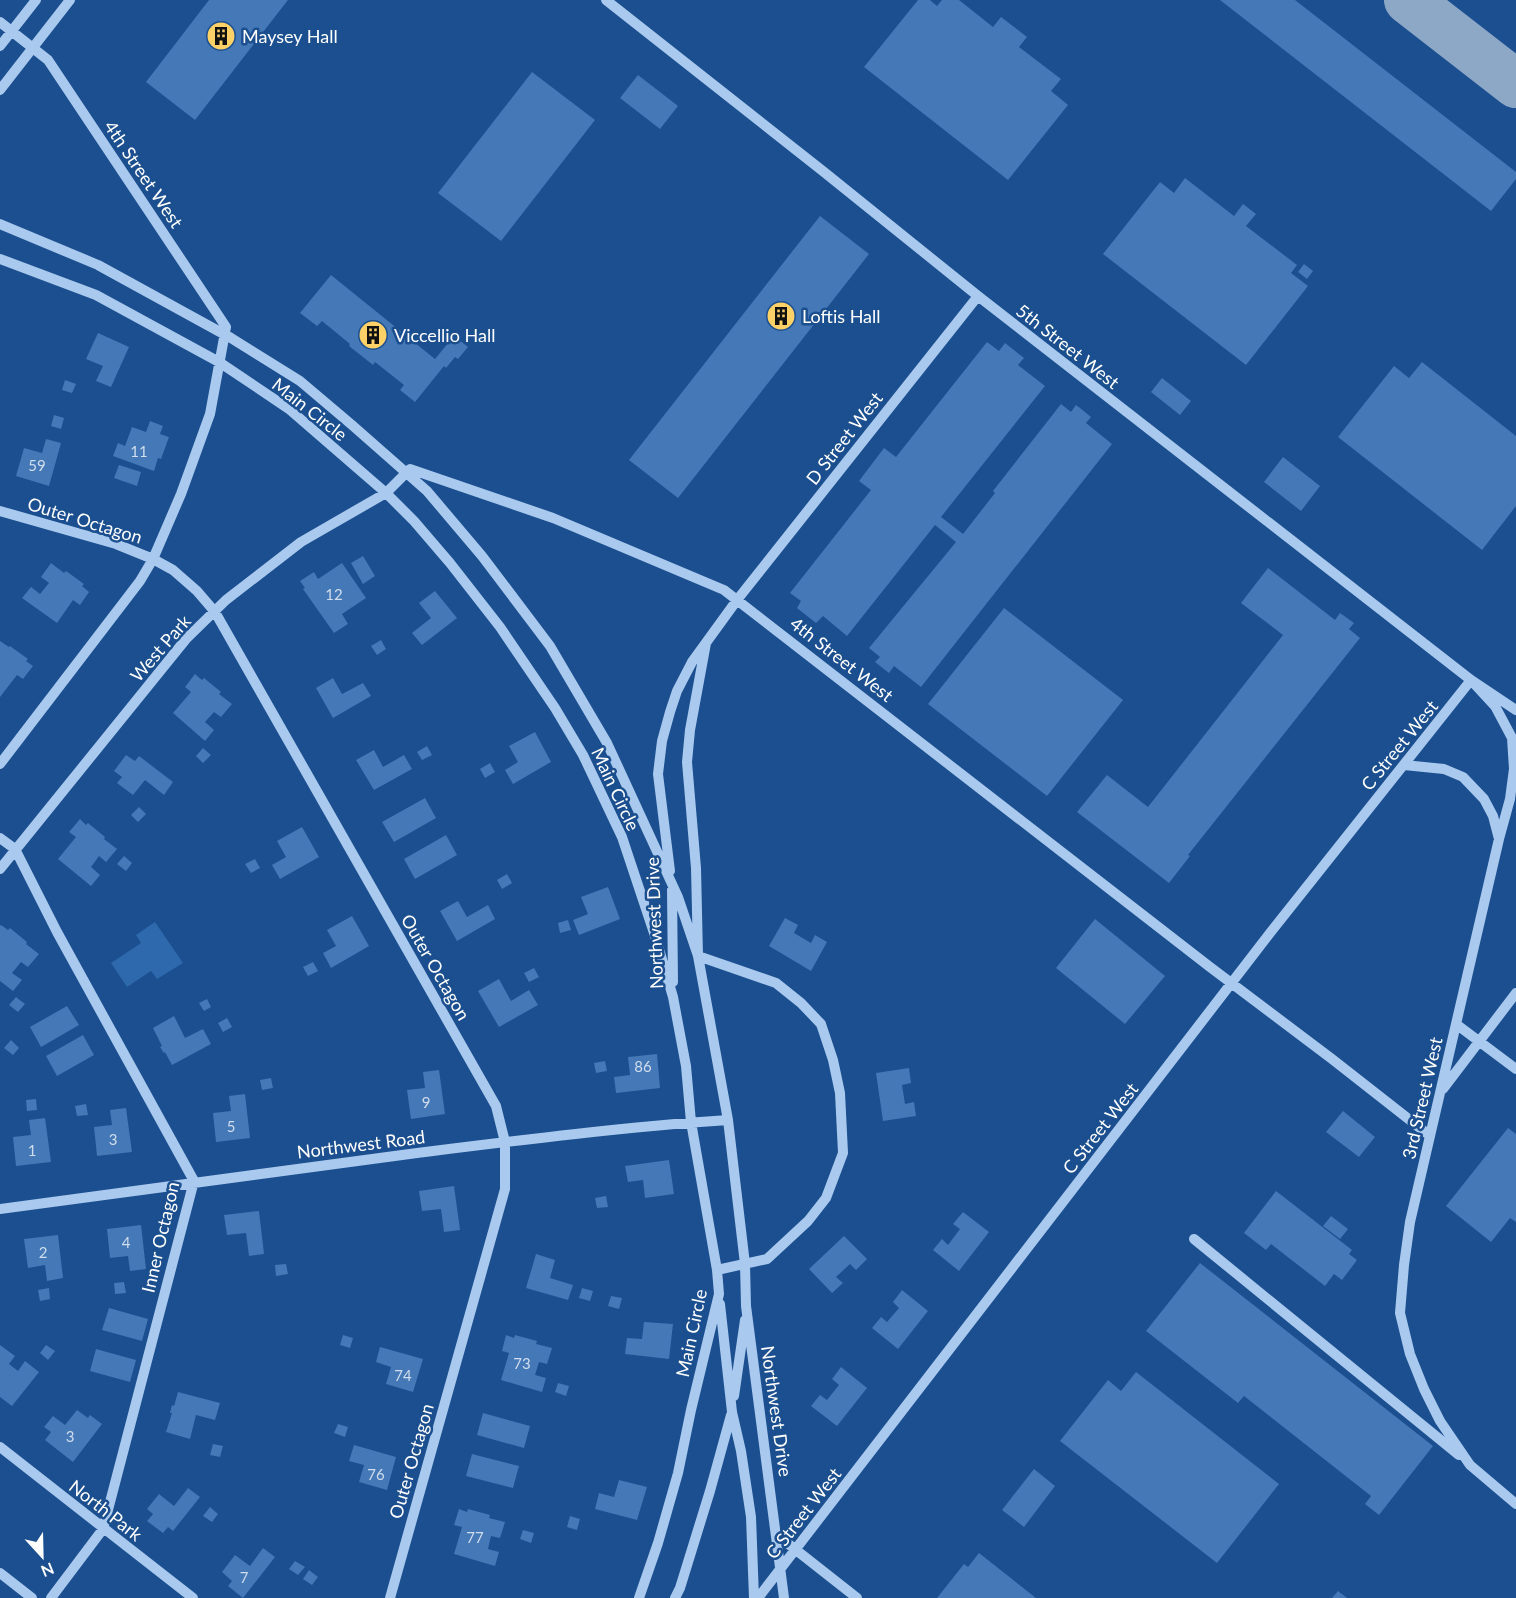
<svg xmlns="http://www.w3.org/2000/svg" width="1516" height="1598" viewBox="0 0 1516 1598" font-family="Lato,sans-serif">
<style>
.green{fill:#2e69ad}
.lines{fill:none;stroke-linecap:round;stroke-linejoin:round}
.taxiway{stroke:#8da7c7;stroke-width:48}
.building{fill:#4478b7}
.minor{stroke:#a9c9ee;stroke-width:10}
.labels{text-anchor:middle;dominant-baseline:central;stroke-width:5;stroke-linejoin:round;paint-order:stroke}
.number-label{font-size:15px;fill:#d0dded}
.poi-label{font-size:18px;fill:#fff;stroke:#1b4f8f;text-anchor:start}
.street-label{font-size:18px;fill:#fff;stroke:#1b4f8f}
</style>
<rect width="100%" height="100%" fill="#1b4f8f"/>
<path class="green" d="M155 922 183 963 157 979 151 971 127 987 111 963 141 943 136 935Z"/>
<g class="lines">
<path class="taxiway" d="M1408 0 1516 84"/>
</g>
<path class="building" d="M209 0H288L195 120 146 82Z
M918 0H930L937 6 942 0H959L993 27 1001 17 1027 37 1019 47 1061 79 1051 91 1068 105 1008 180 864 67Z
M1220 0H1295L1516 172V179L1491 211Z
M532 72 595 120 501 241 438 193Z
M638 75 678 106 660 129 620 98Z
M1185 178 1234 216 1243 204 1256 214 1246 226 1297 265 1291 273 1308 286 1246 365 1103 254 1160 182 1174 193Z
M820 216 869 254 678 498 629 460Z
M1304 264 1313 271 1307 279 1298 272Z
M331 275 435 359 454 336 468 347 458 359 455 357 446 368 444 366 415 402 400 390 404 385 375 362 373 365 349 346 350 344 322 321 317 326 300 313Z
M98 333 129 347 111 387 96 381 103 366 86 359Z
M987 342 999 351 1005 343 1024 358 1018 365 1045 386 941 517 963 534 995 493 993 491 1061 404 1071 412 1076 405 1080 408 1091 417 1086 423 1112 444 921 687 894 666 889 673 875 662 880 657 869 648 956 542 935 525 847 636 823 616 816 623 797 608 801 601 790 593 871 490 859 481 884 448 896 457Z
M1422 362 1516 436V506L1482 550 1338 437 1394 366 1409 378Z
M1162 378 1191 401 1180 415 1151 392Z
M65 380 76 384 72 393 62 390Z
M54 415 64 418 61 429 51 426Z
M150 421 163 426 160 434 169 437 161 459 158 458 154 471 113 456 118 443 125 446 132 427 146 432Z
M46 439 61 443 49 486 16 476 24 448 42 453Z
M1283 457 1320 486 1301 511 1264 482Z
M119 465 141 472 137 486 114 478Z
M363 556 375 576 363 584 351 563Z
M51 563 64 573 66 571 84 584 82 586 89 592 80 605 73 600 57 623 22 598 31 587 40 594 49 583 41 577Z
M342 563 366 598 342 614 348 624 334 633 303 589 305 588 300 581 314 572 318 579Z
M1268 568 1335 620 1340 613 1354 623 1349 629 1360 638 1188 855 1190 856 1169 883 1077 812 1107 775 1148 807 1283 635 1241 603Z
M435 591 457 618 422 645 412 633 431 618 419 603Z
M1004 608 1123 700 1047 796 928 704Z
M381 640 386 649 377 655 371 646Z
M0 641 9 647 10 646 28 659 26 661 33 666 23 679 17 675 0 697Z
M195 674 202 680 204 678 221 692 219 694 232 704 221 717 214 712 205 722 214 730 205 741 173 713 191 692 185 687Z
M333 678 342 694 363 683 371 696 333 718 316 688Z
M535 732 551 762 513 784 505 770 518 762 509 746Z
M427 746 432 755 422 760 417 752Z
M203 748 211 755 203 763 196 756Z
M374 750 383 767 404 755 412 769 374 790 356 760Z
M126 755 135 761 139 756 173 782 164 795 145 780 133 795 117 783 122 777 114 771Z
M490 763 495 772 485 778 480 769Z
M425 798 436 818 394 842 382 822Z
M139 807 146 814 138 822 131 815Z
M80 819 86 825 88 823 105 837 104 839 117 849 106 862 99 856 91 867 100 875 91 886 58 859 76 837 69 832Z
M302 827 319 857 280 879 272 865 286 857 277 841Z
M446 835 457 855 415 879 404 859Z
M124 856 132 863 126 871 117 864Z
M255 859 260 868 251 873 245 864Z
M507 874 512 883 502 889 497 880Z
M608 887 620 919 579 935 573 920 588 914 581 897Z
M458 901 467 917 488 905 495 919 457 941 440 911Z
M352 916 369 946 331 968 323 953 336 946 327 930Z
M785 918 798 925 794 933 811 943 815 935 827 942 811 971 769 946Z
M1095 919 1165 976 1125 1024 1056 968Z
M568 920 571 930 560 933 558 923Z
M1 925 8 930 10 928 27 942 26 944 39 954 28 967 21 962 12 973 22 980 13 991 0 981V926Z
M313 962 318 971 308 976 303 967Z
M534 968 539 977 529 982 524 973Z
M499 979 511 1001 529 990 538 1005 499 1027 478 991Z
M16 997 25 1004 18 1012 9 1005Z
M207 999 211 1007 204 1011 199 1003Z
M67 1006 79 1025 41 1047 30 1027Z
M174 1016 185 1038 203 1029 211 1044 172 1065 165 1052 164 1053 160 1047 162 1046 153 1028Z
M227 1018 232 1027 223 1032 218 1023Z
M83 1035 94 1055 57 1076 46 1056Z
M11 1040 19 1048 13 1055 4 1048Z
M657 1054 660 1088 616 1093 614 1077 630 1075 628 1057Z
M605 1061 607 1071 596 1073 594 1063Z
M909 1068 911 1083 902 1085 905 1104 914 1102 916 1116 883 1121 876 1073Z
M439 1070 445 1114 411 1119 407 1090 425 1088 423 1072Z
M271 1078 273 1088 262 1090 260 1080Z
M245 1094 250 1138 216 1142 213 1113 231 1111 229 1096Z
M36 1099 37 1110 27 1111 26 1100Z
M86 1104 88 1115 77 1116 75 1106Z
M126 1108 132 1152 97 1156 94 1127 112 1125 110 1110Z
M1343 1111 1375 1137 1359 1157 1326 1132Z
M45 1118 51 1162 16 1166 13 1137 31 1135 29 1120Z
M1508 1128 1516 1134V1222L1510 1218 1491 1242 1446 1206Z
M669 1160 674 1194 645 1198 643 1180 628 1182 625 1166Z
M454 1186 460 1230 444 1232 441 1209 422 1211 419 1191Z
M1276 1191 1352 1250 1349 1254 1357 1260 1342 1280 1334 1274 1325 1286 1271 1244 1266 1250 1244 1233Z
M606 1196 608 1207 597 1208 595 1198Z
M259 1211 264 1254 249 1256 246 1233 227 1235 224 1215Z
M963 1212 989 1232 959 1271 933 1250 942 1239 948 1245 960 1229 953 1224Z
M1331 1216 1348 1229 1340 1239 1323 1226Z
M141 1225 146 1269 130 1271 128 1256 110 1258 107 1229Z
M58 1235 63 1278 47 1281 45 1265 28 1268 24 1239Z
M844 1236 867 1259 856 1270 850 1264 836 1277 843 1283 832 1293 809 1269Z
M536 1254 555 1260 550 1278 573 1285 568 1300 526 1288Z
M1200 1263 1433 1446 1379 1515 1365 1504 1371 1496 1244 1396 1238 1403 1146 1331Z
M286 1264 288 1274 276 1276 275 1265Z
M124 1282 126 1293 115 1294 114 1283Z
M49 1288 50 1299 40 1301 38 1290Z
M582 1288 593 1291 590 1301 579 1298Z
M902 1290 928 1311 898 1349 872 1328 881 1317 887 1322 899 1308 893 1302Z
M611 1296 622 1298 619 1309 608 1306Z
M109 1308 148 1319 142 1341 102 1330Z
M644 1322 673 1324 669 1359 625 1354 627 1338 642 1339Z
M343 1335 353 1338 350 1348 340 1345Z
M506 1335 514 1338 515 1335 537 1341 536 1344 552 1348 547 1364 539 1362 535 1375 546 1378 542 1392 501 1380 509 1353 502 1351Z
M0 1345 15 1356 9 1364 18 1371 25 1361 39 1372 12 1406 0 1397Z
M46 1345 55 1351 48 1360 40 1353Z
M380 1347 423 1359 413 1392 386 1384 391 1367 376 1362Z
M96 1349 136 1360 130 1382 90 1371Z
M841 1367 867 1388 837 1426 811 1406 820 1395 827 1400 839 1385 832 1379Z
M1136 1372 1279 1484 1217 1563 1060 1441 1108 1380 1121 1391Z
M558 1383 569 1386 566 1396 555 1392Z
M178 1392 220 1403 215 1420 196 1415 190 1439 166 1432 172 1413H170L172 1405 174 1406Z
M77 1410 88 1418 90 1415 102 1424 73 1462 45 1440 51 1432 44 1427 53 1416 65 1425Z
M483 1413 530 1426 524 1448 477 1435Z
M338 1424 348 1427 345 1437 334 1433Z
M213 1444 223 1446 220 1457 210 1455Z
M354 1445 396 1457 387 1490 359 1482 364 1465 349 1461Z
M472 1454 519 1466 513 1488 466 1476Z
M1034 1469 1055 1486 1024 1527 1002 1510Z
M619 1480 647 1487 637 1520 595 1509 599 1493 614 1497Z
M188 1488 200 1497 173 1531 168 1527 163 1533 147 1521 153 1514 147 1509 159 1494 174 1506Z
M210 1507 218 1514 212 1522 203 1516Z
M459 1509 467 1512 468 1509 490 1515 489 1518 505 1522 500 1538 491 1536 488 1549 499 1552 495 1566 454 1554 462 1527 454 1525Z
M570 1516 580 1519 577 1530 567 1527Z
M523 1530 534 1533 531 1543 520 1539Z
M263 1548 275 1557 243 1598 228 1586 232 1581 222 1572 235 1555 250 1566Z
M979 1553 1036 1598H937L964 1564 968 1567Z
M295 1561 305 1567 298 1575 289 1569Z
M309 1570 318 1577 312 1585 303 1579Z
M1338 1591 1347 1598H1332Z"/>
<g class="lines">
<path class="minor" d="M606 0 824 172 978 296 1471 680 1516 710
M0 22 48 60 226 327 210 414 181 494 153 559 140 581 0 764
M0 46 36 0
M0 90 70 0
M0 224 98 265 231 338 300 381 352 425 427 491 482 556 550 646 607 743 678 897 698 956
M0 259 96 295 219 362 289 409 386 493 414 521 450 563 500 627 555 708 583 755 622 837 656 939 673 997 686 1066 691 1122 717 1270 719 1294 691 1410 678 1473 658 1543 639 1598
M0 511 116 544 153 559 173 570 197 591 215 612 496 1106 505 1142V1189L390 1598
M706 643 690 730 687 762 696 868 698 956 728 1120 745 1264 746 1306 784 1598
M1404 765 1444 769 1463 777 1484 799 1493 816 1499 839
M0 838 15 849 57 932 194 1181 103 1529 51 1598
M0 869 186 639 226 600 301 542 386 493 410 469 553 518 724 590 1210 967 1332 1059 1429 1135
M670 871 658 774 662 741 670 712 677 691 692 662 737 600 978 296
M672 890 673 982
M698 956 776 983 801 1003 821 1024 833 1060 840 1093 843 1153 826 1198 808 1221 767 1259 717 1270
M1456 1024 1516 1069
M1443 1089 1516 993
M0 1209C139 1190 278 1171 417 1153 521 1140 624 1127 728 1120
M1194 1239 1459 1455
M720 1304 732 1412 741 1451 751 1517 754 1598
M734 1396 745 1320
M0 1447 193 1598
M777 1535 857 1598
M0 1573 32 1598
M675 1598 680 1588 710 1491 731 1415
M758 1598 1270 933 1471 680 1495 706 1512 738 1514 769 1510 799 1499 839 1410 1222 1404 1265 1400 1313 1410 1354 1424 1389 1440 1421 1470 1465 1516 1504"/>
</g>
<defs>
<g id="building-disc" transform="scale(1.5)"><circle r="9.5" fill="#ffd166" stroke="#1b4f8f"/><path d="M-4-6H4V6H1V3H-1V6H-4ZM-2.5-4.3h1.7v1.8h-1.7ZM.8-4.3h1.7v1.8H.8ZM-2.5-1h1.7V.8h-1.7ZM.8-1h1.7V.8H.8Z" fill="#111"/></g>
</defs>
<g fill-rule="evenodd">
<use href="#building-disc" x="221" y="36"/>
<use href="#building-disc" x="781" y="316"/>
<use href="#building-disc" x="373" y="335"/>
</g>
<g class="labels">
<g class="number-label">
<text x="139" y="451">11</text>
<text x="37" y="465">59</text>
<text x="334" y="594">12</text>
<text x="643" y="1066">86</text>
<text x="426" y="1102">9</text>
<text x="231" y="1126">5</text>
<text x="113" y="1139">3</text>
<text x="32" y="1150">1</text>
<text x="126" y="1242">4</text>
<text x="43" y="1252">2</text>
<text x="522" y="1363">73</text>
<text x="403" y="1375">74</text>
<text x="70" y="1436">3</text>
<text x="376" y="1474">76</text>
<text x="475" y="1537">77</text>
<text x="244" y="1577">7</text>
</g>
<g class="poi-label">
<text x="242" y="36">Maysey Hall</text>
<text x="802" y="316">Loftis Hall</text>
<text x="394" y="335">Viccellio Hall</text>
</g>
<g class="street-label">
<text transform="translate(144 174) rotate(56)">4th Street West</text>
<text transform="translate(1068 346) rotate(38)">5th Street West</text>
<text transform="translate(310 409) rotate(38)">Main Circle</text>
<text transform="translate(844 438) rotate(-52)">D Street West</text>
<text transform="translate(85 520) rotate(17)">Outer Octagon</text>
<text transform="translate(160 648) rotate(-49)">West Park</text>
<text transform="translate(842 659) rotate(38)">4th Street West</text>
<text transform="translate(1399 745) rotate(-51)">C Street West</text>
<text transform="translate(616 789) rotate(65)">Main Circle</text>
<text transform="translate(654 923) rotate(-92)">Northwest Drive</text>
<text transform="translate(436 967) rotate(60)">Outer Octagon</text>
<text transform="translate(1422 1098) rotate(-77)">3rd Street West</text>
<text transform="translate(1100 1128) rotate(-52)">C Street West</text>
<text transform="translate(361 1144) rotate(-7)">Northwest Road</text>
<text transform="translate(160 1237) rotate(-77)">Inner Octagon</text>
<text transform="translate(691 1333) rotate(-78)">Main Circle</text>
<text transform="translate(777 1411) rotate(82)">Northwest Drive</text>
<text transform="translate(411 1461) rotate(-74)">Outer Octagon</text>
<text transform="translate(106 1510) rotate(38)">North Park</text>
<text transform="translate(803 1513) rotate(-52)">C Street West</text>
</g>
</g>
<g transform="translate(42 1556) rotate(158)" stroke="#1b4f8f" stroke-width="4.5" paint-order="stroke">
<path d="M0-4.5L10 22L0 15L-10 22Z" fill="#ffffff"/>
<text y="-9" font-size="16" font-weight="bold" text-anchor="middle" fill="#ffffff">N</text>
</g>
</svg>
